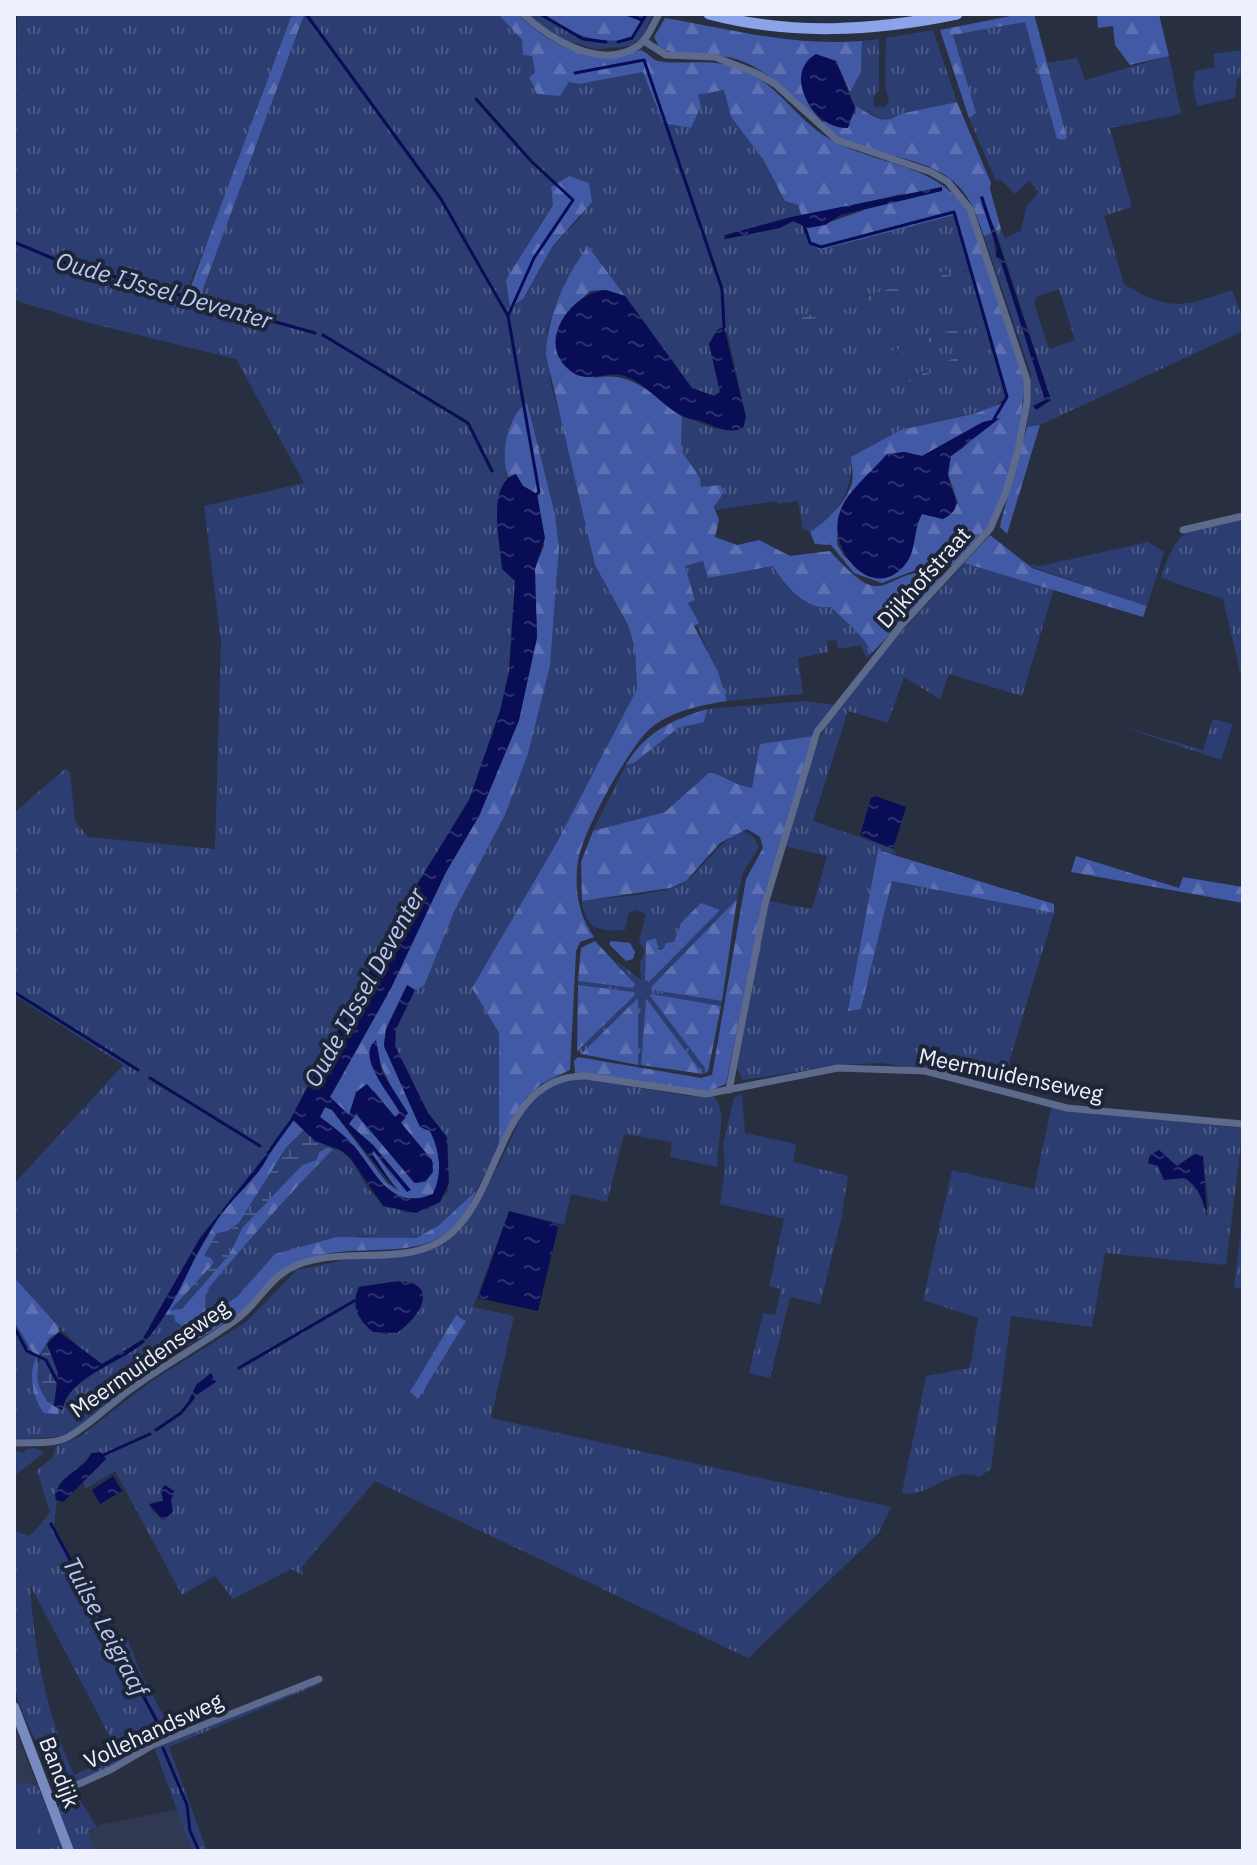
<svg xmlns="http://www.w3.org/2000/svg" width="1257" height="1865" viewBox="0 0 1257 1865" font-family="'IBM Plex Sans',sans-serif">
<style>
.built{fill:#303951}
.grass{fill:url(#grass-tufts);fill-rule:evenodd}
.forest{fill:url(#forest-firs);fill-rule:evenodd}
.wetland{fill:url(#wetland-marsh)}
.park{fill:#2c3d71}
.water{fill:url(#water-ripples)}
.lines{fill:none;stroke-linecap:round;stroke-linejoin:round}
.stream{stroke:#080d55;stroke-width:3}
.street{stroke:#5d6a8c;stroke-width:7}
.secondary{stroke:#778bc0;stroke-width:10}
.primary{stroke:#8aa3e9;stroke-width:11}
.labels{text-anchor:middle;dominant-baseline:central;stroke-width:8;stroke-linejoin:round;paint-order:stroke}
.street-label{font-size:22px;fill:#ecf1fd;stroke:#1e2537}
.water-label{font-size:24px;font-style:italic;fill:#b9c9f3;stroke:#1e2537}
</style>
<defs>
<pattern id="grass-tufts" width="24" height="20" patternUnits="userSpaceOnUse" patternTransform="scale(2)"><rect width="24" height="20" fill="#2c3d71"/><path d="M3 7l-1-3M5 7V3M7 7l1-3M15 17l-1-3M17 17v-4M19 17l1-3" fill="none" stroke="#4b5a86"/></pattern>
<pattern id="forest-firs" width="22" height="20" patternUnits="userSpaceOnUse" patternTransform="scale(2)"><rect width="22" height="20" fill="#4259a5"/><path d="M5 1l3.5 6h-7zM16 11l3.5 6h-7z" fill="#5d71b2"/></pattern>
<pattern id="wetland-marsh" width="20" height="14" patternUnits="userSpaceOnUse" patternTransform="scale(2)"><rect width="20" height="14" fill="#2c3d71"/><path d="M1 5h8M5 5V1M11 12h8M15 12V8" fill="none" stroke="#4b5a86"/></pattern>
<pattern id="water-ripples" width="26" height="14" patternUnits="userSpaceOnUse" patternTransform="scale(2)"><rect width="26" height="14" fill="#080d55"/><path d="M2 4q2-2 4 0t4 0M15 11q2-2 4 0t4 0" fill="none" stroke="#2c316e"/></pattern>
</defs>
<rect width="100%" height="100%" fill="#282f41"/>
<path class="built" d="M14 1724 37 1785 14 1782Z
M179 1809 192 1851H95L87 1831 103 1824Z"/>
<path class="grass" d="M17 14H498L522 40V45L532 55 535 72 529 78 533 89 560 96 569 82 579 84 643 72 663 123 691 128 698 95 724 90 731 117 763 159 785 201 798 205 802 217 725 235 728 239 780 228 793 221 805 226V234L954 215 968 263 795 320 796 324 969 270 986 318 878 362 987 322 990 342 893 385 992 348 1007 397 990 409 901 430 851 457C853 491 840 512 810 532L803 529 798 501 778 504 776 501 715 510 720 485 701 488 700 478 681 450 682 416 716 429 746 417 727 331 709 344 720 392 714 396 692 388 589 247 559 296 547 329 551 386 567 436 595 565 628 625 635 649 637 689 556 844 472 988 499 1033 502 1066 499 1147 476 1191 438 1226 416 1239 358 1236 238 1296 212 1314 205 1310 206 1291C247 1242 288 1195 333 1149 355 1152 358 1179 372 1193 380 1202 396 1207 406 1213L428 1209 448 1192 447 1137 428 1113 395 1046 396 1029 415 990 424 985 454 912 505 815 528 754 550 666 559 547 555 514 527 404 509 424 505 458 515 581 509 671 500 711 469 801 405 904 304 1098 272 1151 200 1238 142 1340 102 1364C66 1341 44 1308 14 1277V1184L123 1065 14 995V813L65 769 70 772 75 821 88 837 215 849 221 642 204 506 304 483 236 359 86 322 14 300ZM304 16 277 86 188 293 191 280ZM568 177 589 183 581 217 552 247 523 299 537 229 553 205 551 187Z
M527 14H544L555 23 634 38 643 23 629 14H653L642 38 631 46 596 49 558 38Z
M1025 22 1059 140 1067 138 1047 63 1077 58 1085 80 1169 56 1181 114 1110 128 1132 207 1104 216 1124 284C1170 312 1183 307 1232 290L1243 319V331L1040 425 1027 427 1031 374 984 236 992 233 996 257 1001 262 1045 401 1034 406 1051 400 996 231 1001 229 1005 238 1021 231 1026 207 1039 192 1029 181 1015 194 1001 180 996 181 969 118 975 112 952 39 954 35ZM1059 289 1075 340 1049 349 1034 304 1036 297Z
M933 30 957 102 900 114C881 128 871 109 855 108L849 94 861 72 862 41 879 39V90L873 98 875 107H885L889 102 885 84 886 38Z
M1243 42V77L1237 79 1235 98 1197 106 1193 86 1195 71 1215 67 1213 54 1241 50Z
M1243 518V684L1223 599 1161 578C1180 521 1188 531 1243 518Z
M1148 542 1164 552 1147 606 1027 565 1040 566Z
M704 561 709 578 773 566C785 586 806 611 831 607 847 624 861 632 872 653L867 658 860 645 838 649 836 640 827 641 828 652 798 658 803 694 727 701 688 603 695 600 685 566Z
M964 563 1054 589 1022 696 949 674 940 699 904 677 888 723 848 711 813 821 893 849 896 854 878 851 849 1010 861 1008 892 881 1054 913 1003 1082 881 1063 839 1065 743 1080 737 1069 768 901 812 909 827 856 784 846C795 811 804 772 819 740 849 681 920 614 964 563Z
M805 701 834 705 814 736 752 788 735 786 724 779 665 812 593 831 626 765 634 763 678 728 704 722 707 709Z
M1213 719 1233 724 1221 760 1117 725 1203 750Z
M742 831 753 836 759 847 743 872 737 899 652 986 653 990 722 1001 721 1006 650 996 708 1072 703 1074 646 998 641 1065H638V998L581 1054 577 1051 635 995 633 992 578 985V981L633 988 635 984 615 960 641 980 640 962 645 951 639 942 646 914 636 910 629 912 625 930C600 932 585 929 582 901 608 897 665 896 686 881 708 865 713 846 742 831ZM695 909 719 910 649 982 645 980 646 942 663 950 676 940Z
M585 1079 688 1096 713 1095C730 1115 715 1142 718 1167L670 1157 672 1142 624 1134 607 1202 571 1194 564 1225 509 1212 473 1307 514 1316 491 1418 891 1507 878 1534 748 1658 375 1481 301 1568 303 1575 291 1569 233 1599 215 1576 182 1595 115 1471 86 1489 83 1482 106 1458 89 1457 58 1486 54 1528 116 1646 128 1640 140 1671 173 1734C156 1742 141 1736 132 1757L65 1793 56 1791C48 1753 19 1721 14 1681 8 1633 14 1580 14 1531L30 1536 50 1513 37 1470 52 1458 57 1446 81 1436 153 1380 245 1323 297 1270 359 1257 423 1252 448 1239 467 1220 495 1173 528 1102 554 1083ZM398 1281 415 1283 422 1292C426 1316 402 1325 385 1335L362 1323 359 1287ZM456 1315 466 1320 417 1398 410 1393ZM164 1493 171 1498 173 1512 161 1519 150 1508 153 1502 163 1501ZM30 1585 119 1754 74 1775C47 1715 34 1651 30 1585Z
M742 1094 745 1133 796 1144 793 1162 848 1176 841 1220 820 1304 790 1297 770 1378 749 1373 763 1313 775 1315 781 1289 769 1286 784 1219 720 1204 725 1168 723 1145 734 1098Z
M1052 1104 1119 1116 1243 1128 1226 1265 1105 1253 1092 1327 1011 1316 991 1469 979 1477C953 1465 930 1498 902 1493L926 1376 970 1368 978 1318 923 1300 952 1170 1034 1189ZM1150 1155 1177 1166 1191 1156H1203L1209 1206 1205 1215C1206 1201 1199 1181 1182 1178 1175 1176 1170 1179 1162 1177L1158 1165 1148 1163Z
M1242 1220H1243V1289L1234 1288Z
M162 1315H174L175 1321 199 1339 163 1362 66 1436 14 1440V1321L36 1358C28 1371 34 1401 44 1413L63 1409C66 1378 124 1361 145 1342 152 1335 157 1324 162 1315Z
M35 1448 45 1452 14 1476V1450L25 1453 26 1449Z
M312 1684H320L169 1747 207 1851H192L154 1747Z
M14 1782 37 1785 65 1851H14Z
M69 1794 78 1797 97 1827 88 1831 95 1851H74L58 1811 61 1797Z"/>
<path class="forest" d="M498 14H518C552 48 593 66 641 50 646 52 652 58 655 60 675 67 712 56 741 69 779 85 795 118 828 138 875 166 933 161 967 210L1024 375C1025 412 1009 498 987 528 977 541 964 553 953 565L921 568 882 583 854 573 831 545 815 544 810 532C826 522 847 501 852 483 854 475 851 465 851 457L901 430 976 413 1005 402 1007 397 954 215 820 250 807 242 805 226C817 230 890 200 906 193L802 217 798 205 785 201 763 159 731 117 724 90 698 95 701 106 691 128 663 123 643 72 579 84 569 82 560 96 537 94 529 78 535 72 532 56 523 55 522 40ZM983 422 963 448 951 456 948 474 958 503 943 519 922 514 916 526 866 575 844 556 837 544C838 535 837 522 840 512 848 486 882 467 904 452L922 456Z
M544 14H629L643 23 634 38C601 46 570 35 544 14Z
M1021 14H1034L1067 138 1064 140 1057 139 1025 22 953 35 976 113 969 118 940 30Z
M1097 14H1159L1169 56 1130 65 1115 45 1113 26 1098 28Z
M304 15 200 297 188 294 291 17Z
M665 18C736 30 788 46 862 41L861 72 850 92 836 61 809 106 822 122 855 114 856 106C871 114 883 127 900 114L957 102 991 183 990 189 1001 229 996 231 980 198 992 233 984 236C979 223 975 209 967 197 942 155 875 159 837 136 802 115 782 77 742 61 715 50 683 61 659 47L654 37Z
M569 176 589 183 592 202 552 247 523 299 510 307 506 280 553 205 551 187Z
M588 246 625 296 606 290 590 291 579 302 595 378C634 370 652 396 682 416L681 450 700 478 701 487 720 485 724 492 714 507 719 520 715 537 737 545 759 540 790 556 830 551C888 616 877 571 936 571L942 579 872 653C861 632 847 624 831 607 806 611 785 586 773 566L708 578 703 561 685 566 695 600 688 603 699 623 694 626 718 672 727 701C702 705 672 711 652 727 630 744 582 833 578 861 574 888 578 915 594 937L580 942 576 951 570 1070 541 1084 525 1099 499 1147V1033L472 988 556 844 637 689 635 649 628 625 595 565 546 355C548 314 564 279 588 246Z
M527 403 555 514 559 547 550 666 528 754 505 815 454 912 424 986 415 990 407 986 386 1029 384 1046 420 1127 430 1131C440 1151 443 1173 433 1194 393 1211 378 1177 358 1151 348 1138 333 1127 320 1117L325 1107 332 1110 387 1183 398 1190 371 1156 374 1151 398 1184 373 1145 348 1124 357 1114 414 1183 434 1164 400 1122 406 1118 377 1057 370 1052 400 1113 395 1117 374 1091 355 1097 349 1115 330 1097 391 988 446 872 479 816 519 720 537 637 534 569 544 546 537 494 523 486 516 475 508 477C500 454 507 416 527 403Z
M1040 425 1007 534 1000 527 1001 521 1027 427Z
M990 535 1032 568 1147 606 1143 617 964 563Z
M707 709 704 722 678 728 634 763 626 765C645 732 672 720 707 709Z
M814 736 765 892 726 1084 706 1092 575 1073 574 1061 578 1057 701 1078 712 1075 746 879 763 848 760 837 747 829 720 843 686 881 670 888 582 901 581 862 593 831 665 812 709 773C723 774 735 786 752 788L760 744Z
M878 850 1054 904V913L892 881 861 1009 848 1011Z
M1076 856 1179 888 1183 877 1243 887V903L1071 872Z
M737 899 722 1001 652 990V986Z
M701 903 720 910 649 982 645 980 646 941 656 938 658 949 663 950 666 943 674 942 681 923Z
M595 941 635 984 633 988 578 981 581 948Z
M611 941 630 943 635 952 633 959 626 961 609 944Z
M578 985 634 992 635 995 577 1051Z
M651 994 721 1006 708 1072 650 996Z
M638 998V1065L581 1054Z
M646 998 703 1074 641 1065Z
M291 1118 304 1130 286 1148 239 1223 228 1231 211 1258 214 1263 171 1310 229 1255 242 1228 302 1165 316 1160 319 1152 328 1147 333 1149C288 1195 247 1242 206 1291L205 1310 212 1314 238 1296 275 1254 337 1237 416 1238 438 1226 476 1191C443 1279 364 1233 301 1262 283 1270 265 1292 250 1305 234 1318 217 1328 199 1339L175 1321 174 1315H162L220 1215 272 1151Z
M14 1277 59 1327V1332L50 1338 37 1359 47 1401 59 1409 57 1414 44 1413C33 1401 28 1371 36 1358L14 1321Z
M456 1315 466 1321 418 1399 410 1392Z"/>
<path class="wetland" d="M968 263 969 270 796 324 795 320Z
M986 318 987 322 877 362 881 355Z
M990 342 992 348 896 387 893 385Z
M304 1130 328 1147 319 1152 316 1160 302 1165 242 1228 229 1255 182 1309 170 1310 214 1264 211 1258 204 1256 217 1233 228 1231 239 1223 286 1148Z
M47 1344 58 1373 54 1406C32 1389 34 1365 47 1344Z"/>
<path class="park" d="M14 1791 21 1793 45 1851H14Z"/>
<path class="water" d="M816 54 836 61 855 108 848 128C814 130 781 74 816 54Z
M942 187V191L841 215 825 225 808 228 793 221 780 228 724 239 725 235 791 217Z
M983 196 1051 400 1036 410 1033 406 1045 400 1001 262 996 257 997 249 980 197Z
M606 290 625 296 692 388 714 396 720 392 709 344 717 330 724 327 746 417 743 428C728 434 718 428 703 422 695 419 687 419 680 415 661 404 645 383 625 376 607 370 589 384 572 372 533 345 571 292 606 290Z
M1000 418 951 456C950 462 948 469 948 475 951 495 967 507 943 519L922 514C912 532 918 550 904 566 872 603 826 549 840 512 847 491 873 471 887 454L904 452 922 456 983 422Z
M516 474 523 486 537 494 545 538 535 569 537 637 519 720 479 816 446 872 391 988 330 1097 349 1115 356 1092 367 1084 395 1117 400 1113C391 1095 355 1057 376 1040L382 1072 408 1113 401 1123 432 1160 433 1172 425 1182 415 1183 356 1114 349 1124 373 1145 411 1190 407 1192 374 1151 371 1152 397 1191 332 1110 325 1107 320 1117C333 1127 348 1137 358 1151 378 1177 393 1211 433 1194 443 1173 440 1151 430 1131L420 1127 384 1046 386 1029 407 985 415 990 396 1029 395 1046 428 1113 447 1137 449 1183 440 1202 416 1213 383 1206 351 1159 341 1150 315 1141 291 1118 405 904 469 800 500 711 509 672 515 581 502 569C500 541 486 484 516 474Z
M875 796 906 807 893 849 860 835 871 798Z
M270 1150C267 1168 236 1195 223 1212 192 1251 180 1304 146 1340 127 1361 66 1377 63 1410L54 1406 58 1373 47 1344 59 1332 102 1364 142 1340 200 1238Z
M1159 1150 1177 1166 1195 1154 1203 1156 1207 1216C1202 1200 1201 1190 1185 1178L1164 1180 1158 1166 1148 1163 1150 1155Z
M509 1211 559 1224 538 1311 478 1298Z
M398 1281C442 1283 419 1318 397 1333L373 1332C358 1319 350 1306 359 1287Z
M211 1373 216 1382 189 1400 196 1385Z
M101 1452 106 1459 63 1502 56 1500 55 1495C62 1471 84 1472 91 1453Z
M113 1476 122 1491 100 1504 92 1490Z
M165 1485 174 1491 171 1501 173 1512 163 1520 149 1504 163 1501 161 1490Z"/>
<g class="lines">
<path class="stream" d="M306 14 441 199 508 316
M540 14 583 39 606 42
M626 14 643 20 646 14
M618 42 632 38 643 20
M575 73 644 60 722 289 724 327
M476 99 531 161 573 200 534 258 508 316 539 492 536 495
M804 225 810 243 821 247 954 212 1007 397 994 419
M14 242 59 261 315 333
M323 335 468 423 492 471
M14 992 138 1070
M150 1078 260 1146
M268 1153 294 1117
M14 1327 27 1351 46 1360 57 1381
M239 1368 354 1301
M156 1430 181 1413 193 1398
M101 1456 150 1434
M51 1524 161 1729
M163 1748 187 1805 190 1831 199 1851"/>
<path class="street" d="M523 14C550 39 601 71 638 46 648 39 653 24 659 14
M644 41 666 55 715 57 756 73 775 84 837 140 931 172 948 182 970 209 1027 380V402L1018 450 1006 492 990 529 900 627 817 732 765 904 729 1090
M1183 530 1243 516
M14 1443C31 1442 53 1445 68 1437 90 1425 110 1404 131 1389 165 1364 203 1344 237 1319 255 1306 266 1284 284 1272 333 1240 402 1272 448 1236 504 1191 498 1075 586 1076L706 1094 838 1068 925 1071 1067 1108 1243 1124
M48 1798 110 1770 153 1745 319 1679"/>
<path class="secondary" d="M14 1707 69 1851"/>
<path class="primary" d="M709 14C792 36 874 31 957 14"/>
</g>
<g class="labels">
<g class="street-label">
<text transform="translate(923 577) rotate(-48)">Dijkhofstraat</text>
<text transform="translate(1011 1074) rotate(12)">Meermuidenseweg</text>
<text transform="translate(149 1358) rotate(-35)">Meermuidenseweg</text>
<text transform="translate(153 1730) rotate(-25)">Vollehandsweg</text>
<text transform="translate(60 1772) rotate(69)">Bandijk</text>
</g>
<g class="water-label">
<text transform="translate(164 290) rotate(16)">Oude IJssel Deventer</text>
<text transform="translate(364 987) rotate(-61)">Oude IJssel Deventer</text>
<text transform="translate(106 1626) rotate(62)">Tuilse Leigraaf</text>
</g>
</g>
<rect width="1257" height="1865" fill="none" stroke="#ecf1fd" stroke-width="32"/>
</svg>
